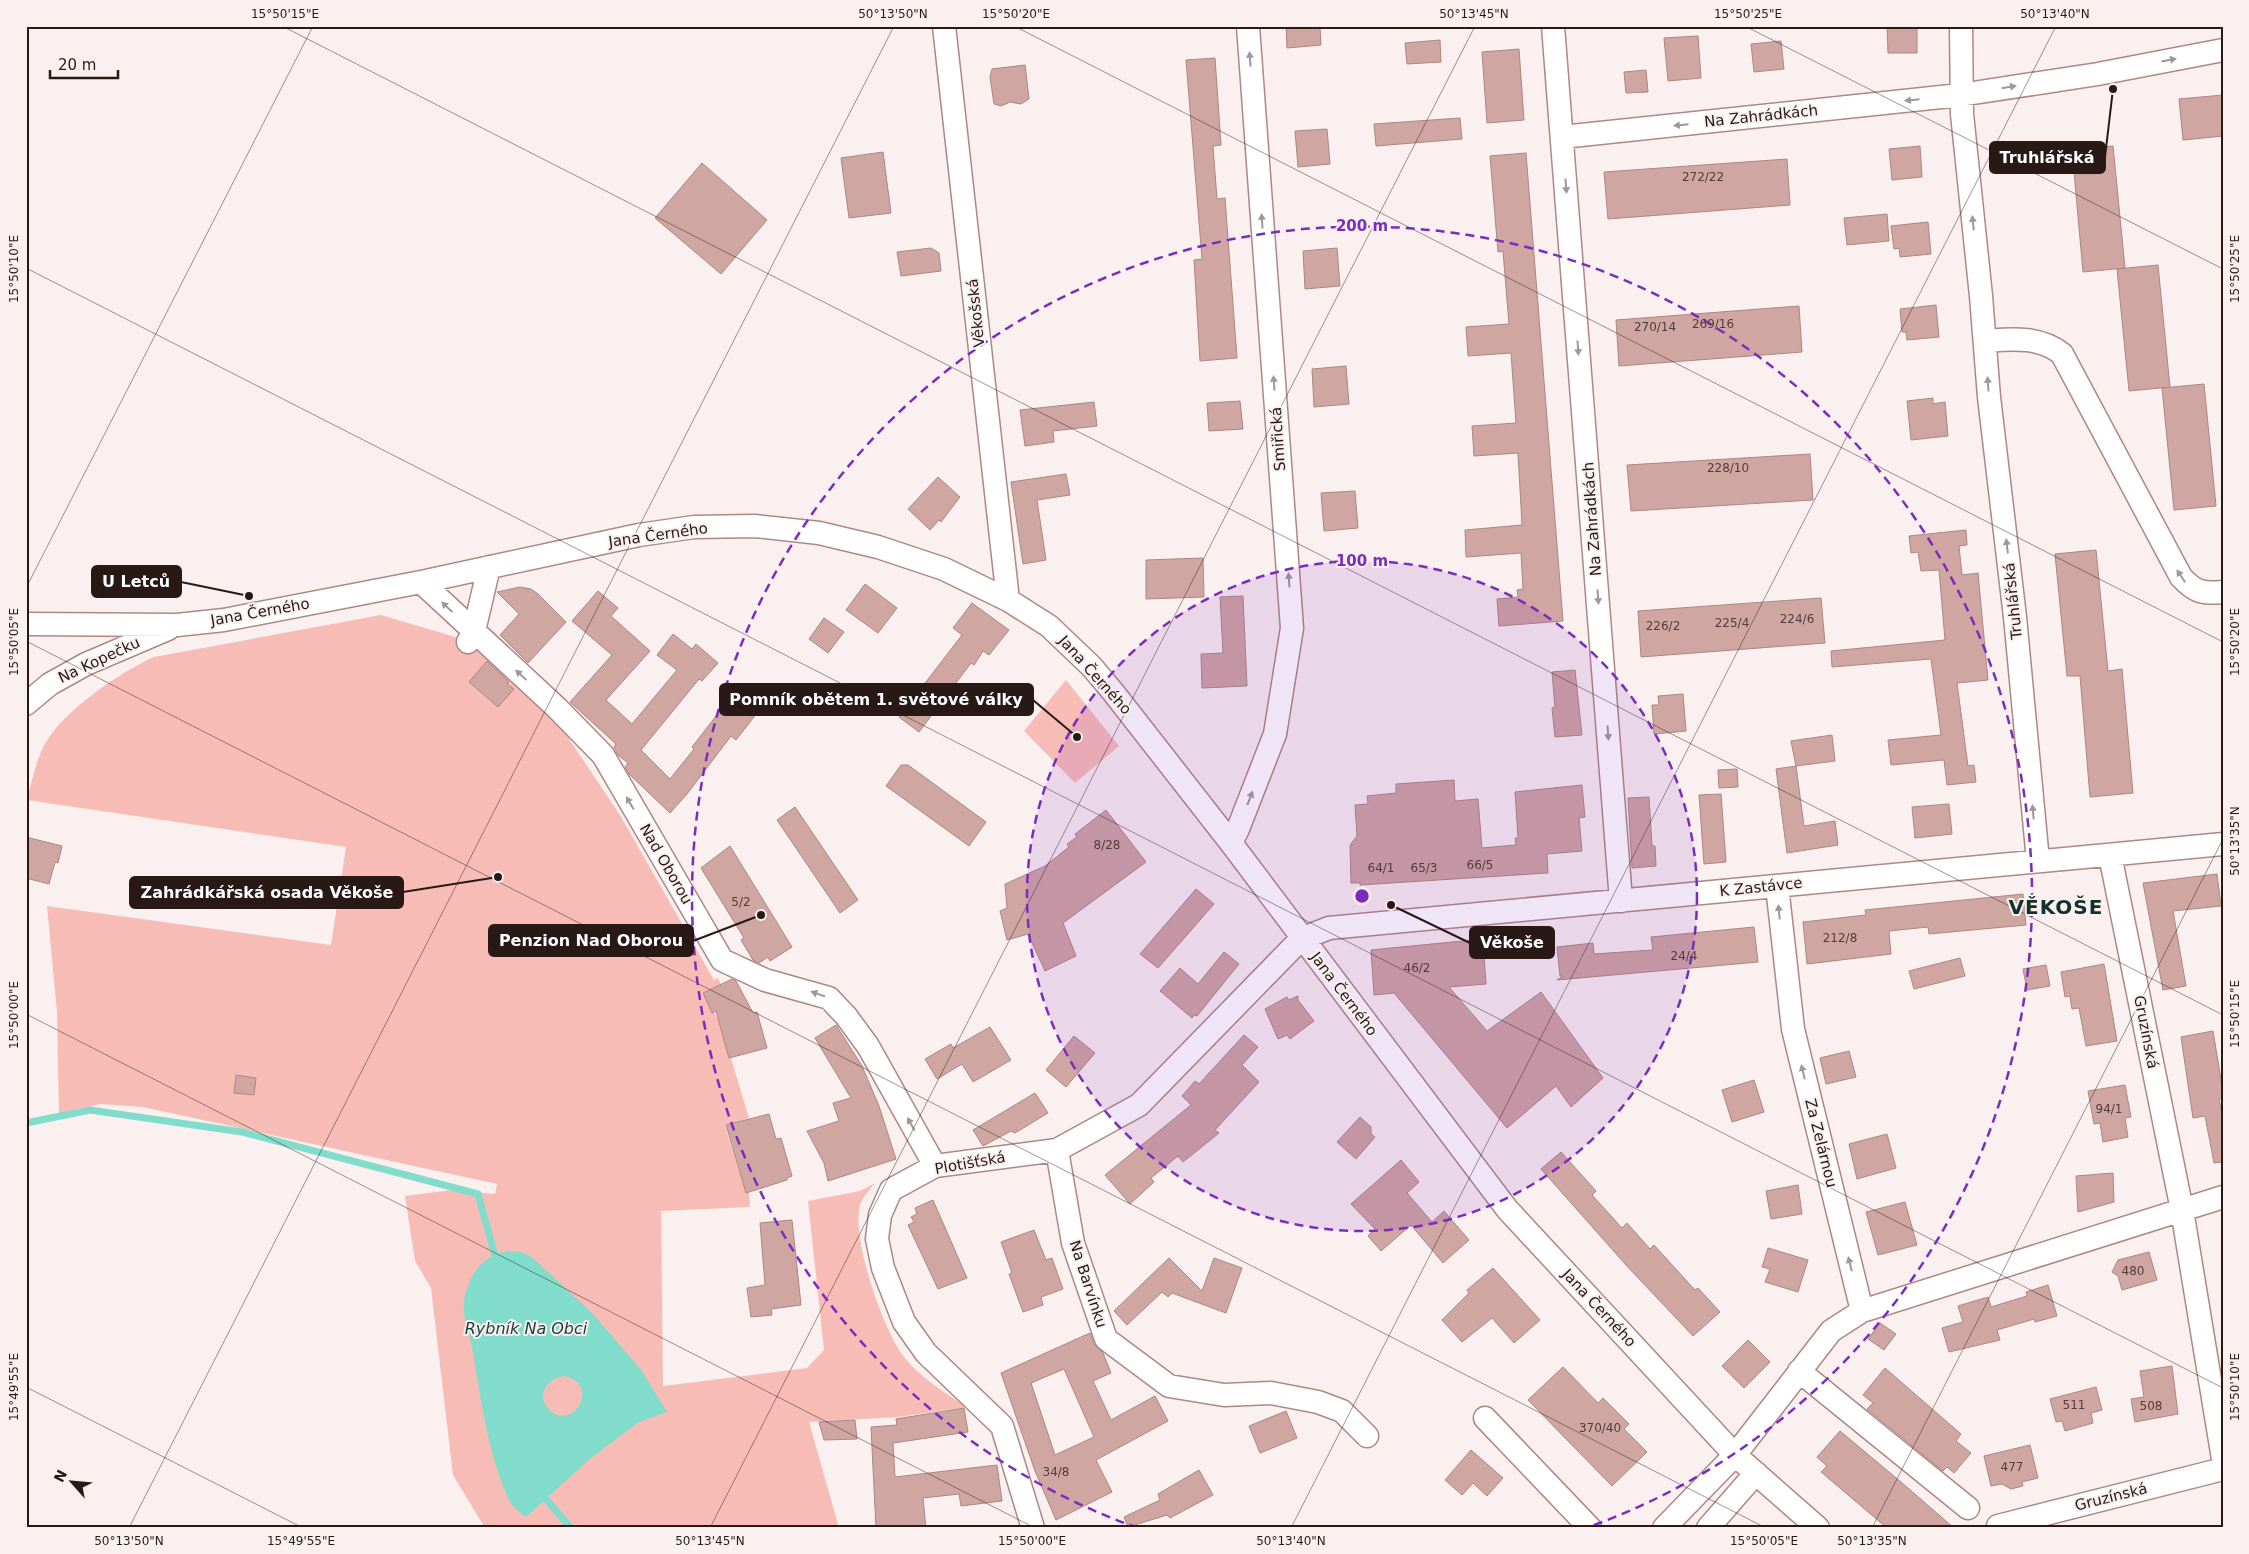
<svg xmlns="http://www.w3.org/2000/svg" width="2249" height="1554" viewBox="0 0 2249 1554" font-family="'DejaVu Sans',sans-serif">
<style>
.green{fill:#f8bcb6}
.water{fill:#82dccc;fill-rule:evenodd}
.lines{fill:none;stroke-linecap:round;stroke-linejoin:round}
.stream{stroke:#82dccc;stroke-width:7}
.building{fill:#cfa6a2;stroke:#ad8682;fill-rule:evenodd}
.minor-casing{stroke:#af8883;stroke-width:25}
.minor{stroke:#fff;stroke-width:22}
.oneway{fill:#9e9897}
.ticks{fill:none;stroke:#281917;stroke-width:1;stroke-opacity:0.45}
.ring{fill:none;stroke:#7b2cbf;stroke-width:2.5;stroke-dasharray:9 6}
.labels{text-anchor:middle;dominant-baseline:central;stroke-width:4;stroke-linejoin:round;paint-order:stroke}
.number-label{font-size:12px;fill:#523c3a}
.street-label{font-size:15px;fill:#281917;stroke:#f9f0ef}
.water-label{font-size:16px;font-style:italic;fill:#18423b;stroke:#f9f0ef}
.district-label{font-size:20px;font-weight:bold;letter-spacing:1px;fill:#10312c;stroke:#f9f0ef}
.centre{fill:#7b2cbf;stroke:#f9f0ef;stroke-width:2.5}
.ring-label{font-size:15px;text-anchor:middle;font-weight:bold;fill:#7b2cbf;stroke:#f9f0ef;stroke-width:4;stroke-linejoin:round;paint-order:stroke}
.leader{fill:none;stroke:#281917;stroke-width:2}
.callout-dot{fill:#281917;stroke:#f9f0ef;stroke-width:2}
.callout{fill:#281917;stroke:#281917;stroke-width:2}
.callout-label{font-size:16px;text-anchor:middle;font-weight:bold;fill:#fff}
.neatline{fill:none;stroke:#281917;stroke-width:2}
.ticks-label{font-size:12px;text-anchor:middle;fill:#281917}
</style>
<rect width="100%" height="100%" fill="#f9f0ef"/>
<path class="green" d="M381 615 462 639 491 659 565 733 620 815 714 980 718 978 721 985 702 993 720 1022 749 1118 725 1126 744 1187 749 1193 750 1207 661 1211 663 1386 807 1368 824 1350 808 1201 860 1191 875 1183C870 1189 863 1197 860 1205 851 1238 883 1330 904 1357 920 1378 945 1392 966 1407L899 1417 809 1422 839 1528H578L576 1524 572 1528H485L453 1475 431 1288 415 1261 405 1196 452 1190 495 1194 497 1184 143 1107 100 1104 59 1113 57 1012 47 906 331 945 346 847 27 800C32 781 36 759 46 742 65 710 120 672 154 657Z
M1066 680 1119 746 1075 783 1024 731Z"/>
<path class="water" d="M507 1251 521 1252 532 1257 593 1314 642 1371 667 1412 639 1422 591 1458 526 1517C518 1512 512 1506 508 1498 489 1457 480 1396 473 1352 470 1335 460 1313 465 1296 472 1270 481 1258 507 1251ZM564 1376C604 1385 569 1436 547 1407 536 1393 549 1378 564 1376Z"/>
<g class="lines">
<path class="stream" d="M26 1123 90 1110 242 1132 478 1194 497 1263
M544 1490 545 1498 571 1528"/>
</g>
<path class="building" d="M1286 26H1320L1321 45 1287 48Z
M1887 26H1917V53H1888Z
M1698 36 1701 78 1668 81 1664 38Z
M1440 40 1441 62 1407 64 1405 43Z
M1781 41 1784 69 1754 72 1751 44Z
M1519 49 1524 120 1487 123 1482 52Z
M1215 58 1221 145 1213 146 1217 199 1225 198 1237 358 1200 361 1194 260 1202 259 1186 60Z
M1025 65 1029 99 1021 104 1010 102 1001 106 994 104 990 77 992 69Z
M1646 70 1648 92 1626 93 1624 72Z
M2223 95V136L2183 140 2179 99Z
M1460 118 1462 139 1376 146 1374 124Z
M1327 129 1330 164 1298 167 1295 131Z
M1920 146 1922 177 1892 180 1889 149Z
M2113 146 2125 268 2083 272 2072 150Z
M883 152 891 213 849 218 841 158Z
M1526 153 1563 621 1499 626 1497 599 1518 597 1517 590 1523 589 1521 553 1466 557 1465 530 1522 525 1518 453 1474 456 1472 426 1516 423 1511 353 1468 356 1466 327 1509 324 1503 251 1498 252 1490 156Z
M1787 159 1790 205 1608 219 1604 172Z
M702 163 767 220 721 274 655 218Z
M1887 214 1889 241 1847 245 1844 218Z
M1928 222 1931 254 1900 257 1899 248 1894 249 1891 226Z
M931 248 939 253 941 271 901 276 897 252Z
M1337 248 1340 286 1305 289 1303 251Z
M2158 265 2170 387 2129 391 2117 269Z
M1936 305 1939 337 1907 340 1906 332H1902L1900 309Z
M1799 306 1802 352 1619 366 1616 320Z
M1346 366 1349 404 1314 407 1312 369Z
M2204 384 2216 506 2174 510 2162 388Z
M1933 398V404L1945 402 1948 436 1911 440 1907 401Z
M1240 401 1243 429 1209 431 1207 403Z
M1094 402 1097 426 1053 431 1054 442 1025 446 1020 410Z
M1810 454 1813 500 1631 511 1627 465Z
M1066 474 1070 495 1037 500 1046 560 1023 564 1011 482Z
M938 477 960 497 941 522 939 520 930 530 908 509Z
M1355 491 1358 528 1324 531 1321 493Z
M1966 530 1967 545 1959 546 1962 575 1978 573 1988 680 1957 683 1968 766 1974 765 1976 782 1947 785 1944 760 1891 765 1888 740 1941 735 1931 659 1832 667 1831 651 1945 640 1939 570 1921 571 1918 552 1911 553 1909 536Z
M2096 550 2108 671 2122 669 2133 793 2090 797 2080 676H2067L2055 554Z
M1203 558 1204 597 1146 599V560Z
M865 584 897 608 878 633 846 610Z
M520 587 531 589 538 594 566 622 528 663 500 635 519 614 497 592Z
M598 591 618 608 611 616 650 651 606 700 632 724 677 670 657 655 673 634 692 649 696 644 718 663 702 681 699 679 641 750 670 779 694 749 692 747 720 711 722 713 741 688 764 704 736 740 731 736 687 794 670 813 628 773 625 767 628 763 618 755 614 747 616 744 570 702 612 655 572 621Z
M1243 596 1247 686 1202 688 1201 654 1223 653 1220 597Z
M1821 598 1825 643 1641 657 1638 611Z
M972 603 1009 630 989 655 983 651 974 665 971 663 919 732 899 717 962 635 953 628Z
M824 618 844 632 828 653 809 639Z
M487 661 509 682 507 684 514 689 498 707 469 682Z
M1575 670 1582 735 1555 737 1552 708 1555 707 1552 672Z
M1683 694 1686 731 1654 734 1652 705H1659L1658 696Z
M1832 735 1835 761 1796 766 1791 741Z
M901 765H908L986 822 969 846 886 786Z
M1796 766 1804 826 1835 821 1838 845 1787 853 1776 769Z
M1737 769 1738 787 1719 788 1718 770Z
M1454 780 1455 801 1478 799 1482 848 1516 845 1515 838H1518L1515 792 1582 785 1585 817 1579 818 1582 851 1547 854 1548 873 1360 885V883H1351L1350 845 1357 836 1355 805 1368 804 1367 796 1396 793V784Z
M1721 794 1726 862 1704 864 1699 795Z
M1649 797 1652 846H1655L1656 866 1632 868 1628 798Z
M1949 804 1952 834 1915 838 1912 807Z
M795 807 858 900 840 913 777 820Z
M1106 810 1146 862 1063 923 1076 956 1045 971 1028 934 1007 940 1000 911 1007 908 1005 884 1045 866 1069 847 1067 844 1077 837 1075 834Z
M26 837 62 846 58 863 55 862 49 884 26 878Z
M730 846 792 947 770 961 768 957 759 963 753 960 741 940 744 938 701 868Z
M2217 874 2221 906 2173 911 2186 986 2163 990 2143 883Z
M1196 889 1214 904 1158 968 1140 954Z
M2023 894 2026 925 1929 934 1928 927 1889 931 1891 954 1807 964 1803 922 1866 915 1865 910Z
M1754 927 1758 962 1557 980 1563 976H1560L1557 947 1593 943 1594 954 1653 950 1651 937Z
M1513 936 1515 953 1484 956 1486 984 1449 987 1487 1031 1541 992 1603 1078 1571 1107 1556 1086 1507 1128 1394 993 1374 995 1371 950Z
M1224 952 1239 964 1197 1016 1194 1015 1192 1018 1160 991 1180 968 1198 984Z
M1960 958 1965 976 1914 989 1909 971Z
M2104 964 2117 1041 2086 1046 2079 1008 2072 1009 2070 996 2065 997 2061 972Z
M2046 965 2050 986 2027 990 2023 969Z
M732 979 736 981 753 1013 757 1012 767 1048 729 1058 716 1011 712 1013 703 993Z
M1298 996V1000L1314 1021 1290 1039 1287 1035 1278 1039 1265 1009 1287 997 1289 1000Z
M836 1025 862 1066 879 1106 896 1159 828 1181 824 1163 807 1131 839 1121 833 1103 851 1098 815 1038Z
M990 1027 1011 1060 973 1082 962 1064 937 1079 925 1059 951 1044 953 1048Z
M2213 1031 2223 1092V1098L2219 1099 2223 1120V1162L2214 1163 2205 1116 2193 1118 2181 1037Z
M1244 1035 1258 1047 1242 1065 1259 1082 1215 1130 1219 1133 1183 1162 1178 1156 1151 1178 1154 1182 1130 1204 1105 1175 1191 1105 1182 1096 1195 1081 1199 1084Z
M1074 1036 1095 1053 1066 1087 1046 1070Z
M1849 1051 1856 1077 1826 1084 1820 1058Z
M236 1075 256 1078 254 1095 234 1093Z
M1754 1080 1764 1112 1732 1122 1722 1090Z
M2125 1085 2131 1117 2125 1118 2128 1137 2103 1142 2100 1123 2094 1124 2088 1091Z
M1035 1093 1048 1113 1015 1133 1011 1131 983 1146 973 1130Z
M769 1114 776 1139 781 1138 792 1176 787 1178V1180L746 1193 726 1125Z
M1360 1117 1371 1127V1134L1375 1137 1356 1159 1337 1142Z
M1887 1134 1896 1168 1857 1179 1849 1144Z
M1561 1152 1596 1191 1592 1195 1622 1228 1627 1223 1650 1249 1654 1245 1695 1290 1698 1288 1720 1312 1693 1336 1626 1265 1541 1169Z
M1401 1160 1419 1182 1407 1193 1432 1222 1444 1211 1469 1240 1443 1263 1411 1225 1381 1251 1368 1236 1375 1229 1351 1204Z
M2113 1173 2114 1202 2078 1212 2076 1176Z
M1798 1185 1802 1214 1771 1219 1766 1191Z
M933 1200 967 1278 938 1289 908 1225 914 1222 911 1217 917 1214 915 1208Z
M1905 1202 1917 1245 1878 1255 1866 1212Z
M792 1220 801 1305 771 1309 772 1315 751 1317 747 1288 765 1285 760 1223Z
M1034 1230 1046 1260 1052 1258 1063 1289 1041 1297 1043 1305 1023 1312 1009 1274 1012 1273 1001 1242Z
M1768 1248 1808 1260 1798 1292 1765 1282 1770 1269 1762 1267Z
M2149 1252 2157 1280 2122 1290 2118 1276 2112 1272 2118 1260Z
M1169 1258 1202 1291 1214 1258 1242 1268 1226 1313 1172 1293 1168 1297 1162 1292 1127 1325 1114 1311Z
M1493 1268 1540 1320 1514 1343 1492 1318 1462 1342 1442 1320 1469 1293 1467 1290Z
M2048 1285 2057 1316 2035 1322 2034 1319 1997 1330 2000 1340 1949 1352 1942 1328 1963 1322 1958 1306 1988 1297 1991 1307 2027 1296 2026 1292Z
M1880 1323 1896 1334 1884 1350 1868 1339Z
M1090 1333 1094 1344 1103 1353 1111 1373 1093 1381 1111 1420 1155 1396 1168 1421 1096 1460 1112 1492 1056 1520 1035 1471 1001 1373ZM1064 1369 1094 1437 1055 1455 1031 1383Z
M1748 1340 1770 1362 1744 1388 1722 1366Z
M2172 1366 2178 1414 2135 1422 2131 1399 2144 1397 2140 1371Z
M1563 1367 1598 1403 1603 1398 1629 1424 1624 1429 1647 1452 1612 1486 1528 1400Z
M1885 1368 1961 1434 1956 1441 1971 1453 1954 1473 1947 1467 1943 1471 1867 1409 1873 1403 1863 1395Z
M2096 1387 2102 1410 2091 1413 2093 1423 2065 1431 2062 1421 2056 1422 2050 1399Z
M964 1408 968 1432 893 1443 895 1477 997 1465 1002 1501 961 1506 959 1494 923 1498 926 1528H876L871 1427 897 1425 896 1419Z
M1286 1411 1297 1438 1260 1453 1249 1426Z
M855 1420 857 1439 824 1440 819 1422Z
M1840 1431 1901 1482 1954 1528H1887L1821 1472 1827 1466 1817 1457Z
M2030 1445 2038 1478 2022 1482 2023 1486 2011 1489 2002 1484 1991 1486 1984 1456Z
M1471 1450 1503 1478 1487 1496 1473 1483 1462 1495 1445 1480Z
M1199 1470 1213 1495 1170 1518 1167 1515 1128 1527 1124 1517 1160 1500 1158 1494Z"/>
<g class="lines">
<g class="minor-casing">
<path id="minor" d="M944 26 1008 600
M1553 26 1621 901
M1961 26 1962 114 1981 296 1989 397 2015 617 2038 861
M1562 137 1960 95 2098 74 2223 50
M1985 341C2012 339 2040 336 2062 354L2181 577C2195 592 2202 594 2223 592
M489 567 474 631 557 708 603 755 722 960 765 980 829 998 846 1016 868 1046 935 1166
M421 582 474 631 468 642
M26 624 177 625 224 620 421 582 639 535 694 527 755 526 819 533 878 547 944 569 1008 600 1049 626 1092 667 1113 692 1231 843 1507 1209 1735 1455 1818 1528
M26 704 50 684 86 664 168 629
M1231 843 1238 829 1275 734 1292 628 1248 26
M2110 855 2182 1210 2223 1459
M1777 886 1793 1029 1862 1311
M1057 1150 1073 1243 1106 1339 1169 1386 1224 1395 1271 1393 1318 1402 1342 1411 1367 1436
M1799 1371 1968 1508
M1485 1418 1590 1528
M1998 1526 2223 1469
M1033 1528 1002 1426 926 1353 904 1322 883 1268 877 1239 880 1215 891 1190 935 1166 1057 1150 1139 1105 1301 939 1329 928 2223 844
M1664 1528 1735 1455 1831 1331 1862 1311 2223 1197
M1708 1528 1756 1473"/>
</g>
<use href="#minor" class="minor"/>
</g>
<defs><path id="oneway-solid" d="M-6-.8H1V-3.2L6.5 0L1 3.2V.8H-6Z" transform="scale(1.25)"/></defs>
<g class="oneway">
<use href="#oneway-solid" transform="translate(1250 59) rotate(-94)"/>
<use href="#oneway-solid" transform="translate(2169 60) rotate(-11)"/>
<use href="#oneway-solid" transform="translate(2009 87) rotate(-9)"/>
<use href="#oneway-solid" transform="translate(1912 100) rotate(174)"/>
<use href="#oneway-solid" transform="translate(1681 125) rotate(174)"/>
<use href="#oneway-solid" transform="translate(1566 186) rotate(86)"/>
<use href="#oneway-solid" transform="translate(1262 221) rotate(-94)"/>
<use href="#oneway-solid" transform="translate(1973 223) rotate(-96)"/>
<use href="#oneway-solid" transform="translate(1578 348) rotate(86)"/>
<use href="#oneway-solid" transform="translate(1274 383) rotate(-94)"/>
<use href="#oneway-solid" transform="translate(1988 384) rotate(-94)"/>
<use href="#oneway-solid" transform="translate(2007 546) rotate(-97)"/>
<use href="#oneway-solid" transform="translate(2181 576) rotate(-124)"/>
<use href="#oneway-solid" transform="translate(1289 580) rotate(-94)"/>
<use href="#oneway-solid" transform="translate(1598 597) rotate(86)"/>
<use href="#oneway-solid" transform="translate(447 607) rotate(-137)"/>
<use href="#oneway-solid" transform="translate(521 675) rotate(-137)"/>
<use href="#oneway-solid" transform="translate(1608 733) rotate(86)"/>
<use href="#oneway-solid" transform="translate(1250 798) rotate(-69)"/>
<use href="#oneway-solid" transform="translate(630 803) rotate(-120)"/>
<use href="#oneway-solid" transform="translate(2033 812) rotate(-95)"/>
<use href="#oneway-solid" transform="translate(1779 912) rotate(-96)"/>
<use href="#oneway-solid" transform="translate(818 994) rotate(-161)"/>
<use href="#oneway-solid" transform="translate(1803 1072) rotate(-104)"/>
<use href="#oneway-solid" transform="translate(911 1124) rotate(-119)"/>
<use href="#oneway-solid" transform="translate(1850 1264) rotate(-104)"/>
</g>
<path class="ticks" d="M282 26 2223 1015M1014 26 2223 642M1745 26 2223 269M26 268 2223 1388M26 588 313 26M26 641 1766 1528M26 1014 1035 1528M26 1387 303 1528M129 1528 894 26M710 1528 1475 26M1291 1528 2056 26M1872 1528 2223 839"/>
<circle cx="1362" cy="896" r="335" fill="#7b2cbf" fill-opacity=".12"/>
<g class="ring">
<circle cx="1362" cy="896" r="335"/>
<path d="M1138 1528A670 670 0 1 1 1586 1528"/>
</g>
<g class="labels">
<g class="number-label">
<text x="1703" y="177">272/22</text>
<text x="1713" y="324">269/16</text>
<text x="1655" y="327">270/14</text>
<text x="1728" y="468">228/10</text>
<text x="1797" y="619">224/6</text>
<text x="1732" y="623">225/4</text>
<text x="1663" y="626">226/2</text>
<text x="1107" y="845">8/28</text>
<text x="1480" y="865">66/5</text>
<text x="1381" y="868">64/1</text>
<text x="1424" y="868">65/3</text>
<text x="741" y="902">5/2</text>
<text x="1840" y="938">212/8</text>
<text x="1684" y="956">24/4</text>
<text x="1417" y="968">46/2</text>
<text x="2109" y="1109">94/1</text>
<text x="2133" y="1271">480</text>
<text x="2074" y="1405">511</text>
<text x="2151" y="1406">508</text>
<text x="1600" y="1428">370/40</text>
<text x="2012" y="1467">477</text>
<text x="1056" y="1472">34/8</text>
</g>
<g class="street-label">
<text transform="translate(1761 116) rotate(-6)">Na Zahrádkách</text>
<text transform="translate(976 313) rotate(-96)">Věkošská</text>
<text transform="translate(1278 439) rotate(-94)">Smiřická</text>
<text transform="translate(1592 519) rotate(-94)">Na Zahrádkách</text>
<text transform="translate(658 535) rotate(-8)">Jana Černého</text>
<text transform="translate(2013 601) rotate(-96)">Truhlářská</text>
<text transform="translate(260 612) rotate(-10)">Jana Černého</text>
<text transform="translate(99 660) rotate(-25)">Na Kopečku</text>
<text transform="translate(1095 675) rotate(48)">Jana Černého</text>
<text transform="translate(666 864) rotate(60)">Nad Oborou</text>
<text transform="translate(1761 887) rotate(-6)">K Zastávce</text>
<text transform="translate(1344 994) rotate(53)">Jana Černého</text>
<text transform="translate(2146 1032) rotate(79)">Gruzínská</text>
<text transform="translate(1821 1143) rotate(76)">Za Zelárnou</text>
<text transform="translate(970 1163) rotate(-10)">Plotišťská</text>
<text transform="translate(1088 1284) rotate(72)">Na Barvínku</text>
<text transform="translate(1599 1308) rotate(47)">Jana Černého</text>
<text transform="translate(2111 1497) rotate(-14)">Gruzínská</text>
</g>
<g class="water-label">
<text x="526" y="1328">Rybník Na Obci</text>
</g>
<g class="district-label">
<text x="2056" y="907">VĚKOŠE</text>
</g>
</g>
<circle cx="1362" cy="896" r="8" class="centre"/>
<g class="ring-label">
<text x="1362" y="231">200 m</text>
<text x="1362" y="566">100 m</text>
</g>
<path class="leader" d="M2113 89L2105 157M249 596L181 582M1077 737L1033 700M498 877L403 892M761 915L693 941M1391 905L1470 943"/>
<g class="callout-dot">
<circle cx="2113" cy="89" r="5"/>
<circle cx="249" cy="596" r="5"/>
<circle cx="1077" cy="737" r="5"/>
<circle cx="498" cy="877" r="5"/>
<circle cx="761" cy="915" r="5"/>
<circle cx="1391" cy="905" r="5"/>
</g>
<g class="callout">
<rect x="1990" y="142" width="115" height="31" rx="5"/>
<rect x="92" y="566" width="89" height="31" rx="5"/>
<rect x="720" y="684" width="313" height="31" rx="5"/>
<rect x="130" y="877" width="273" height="31" rx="5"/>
<rect x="489" y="925" width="204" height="31" rx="5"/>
<rect x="1470" y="927" width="84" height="31" rx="5"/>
</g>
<g class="callout-label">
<text x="2047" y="163">Truhlářská</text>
<text x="136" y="587">U Letců</text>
<text x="876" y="705">Pomník obětem 1. světové války</text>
<text x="267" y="898">Zahrádkářská osada Věkoše</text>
<text x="591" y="946">Penzion Nad Oborou</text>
<text x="1512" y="948">Věkoše</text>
</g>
<rect width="2249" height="1554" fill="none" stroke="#f9f0ef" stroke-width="55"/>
<g transform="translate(72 1482) rotate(297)" stroke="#f9f0ef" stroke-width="4" paint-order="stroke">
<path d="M0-4L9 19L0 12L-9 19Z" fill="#281917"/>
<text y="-8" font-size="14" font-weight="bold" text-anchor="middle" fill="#281917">N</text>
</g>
<path d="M50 70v8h68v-8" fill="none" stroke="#281917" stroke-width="2.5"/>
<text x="58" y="70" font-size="15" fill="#281917" stroke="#f9f0ef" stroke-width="4" paint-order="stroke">20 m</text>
<rect x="28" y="28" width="2194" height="1498" class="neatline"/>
<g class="ticks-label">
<text x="285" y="18">15°50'15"E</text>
<text x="893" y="18">50°13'50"N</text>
<text x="1016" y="18">15°50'20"E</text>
<text x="1474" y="18">50°13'45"N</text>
<text x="1748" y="18">15°50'25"E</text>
<text x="2055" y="18">50°13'40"N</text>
<text transform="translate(2235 269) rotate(-90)" y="4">15°50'25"E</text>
<text transform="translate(14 269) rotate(-90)" y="4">15°50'10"E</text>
<text transform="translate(2235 642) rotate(-90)" y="4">15°50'20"E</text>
<text transform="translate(14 642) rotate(-90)" y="4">15°50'05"E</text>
<text transform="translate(2235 841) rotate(-90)" y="4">50°13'35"N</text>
<text transform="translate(2235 1014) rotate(-90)" y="4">15°50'15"E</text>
<text transform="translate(14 1015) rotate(-90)" y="4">15°50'00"E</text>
<text transform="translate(2235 1387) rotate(-90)" y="4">15°50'10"E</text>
<text transform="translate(14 1387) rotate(-90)" y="4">15°49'55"E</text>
<text x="129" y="1545">50°13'50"N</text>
<text x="301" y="1545">15°49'55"E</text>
<text x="710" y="1545">50°13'45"N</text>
<text x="1032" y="1545">15°50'00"E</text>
<text x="1291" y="1545">50°13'40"N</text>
<text x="1764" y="1545">15°50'05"E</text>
<text x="1872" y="1545">50°13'35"N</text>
</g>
</svg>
